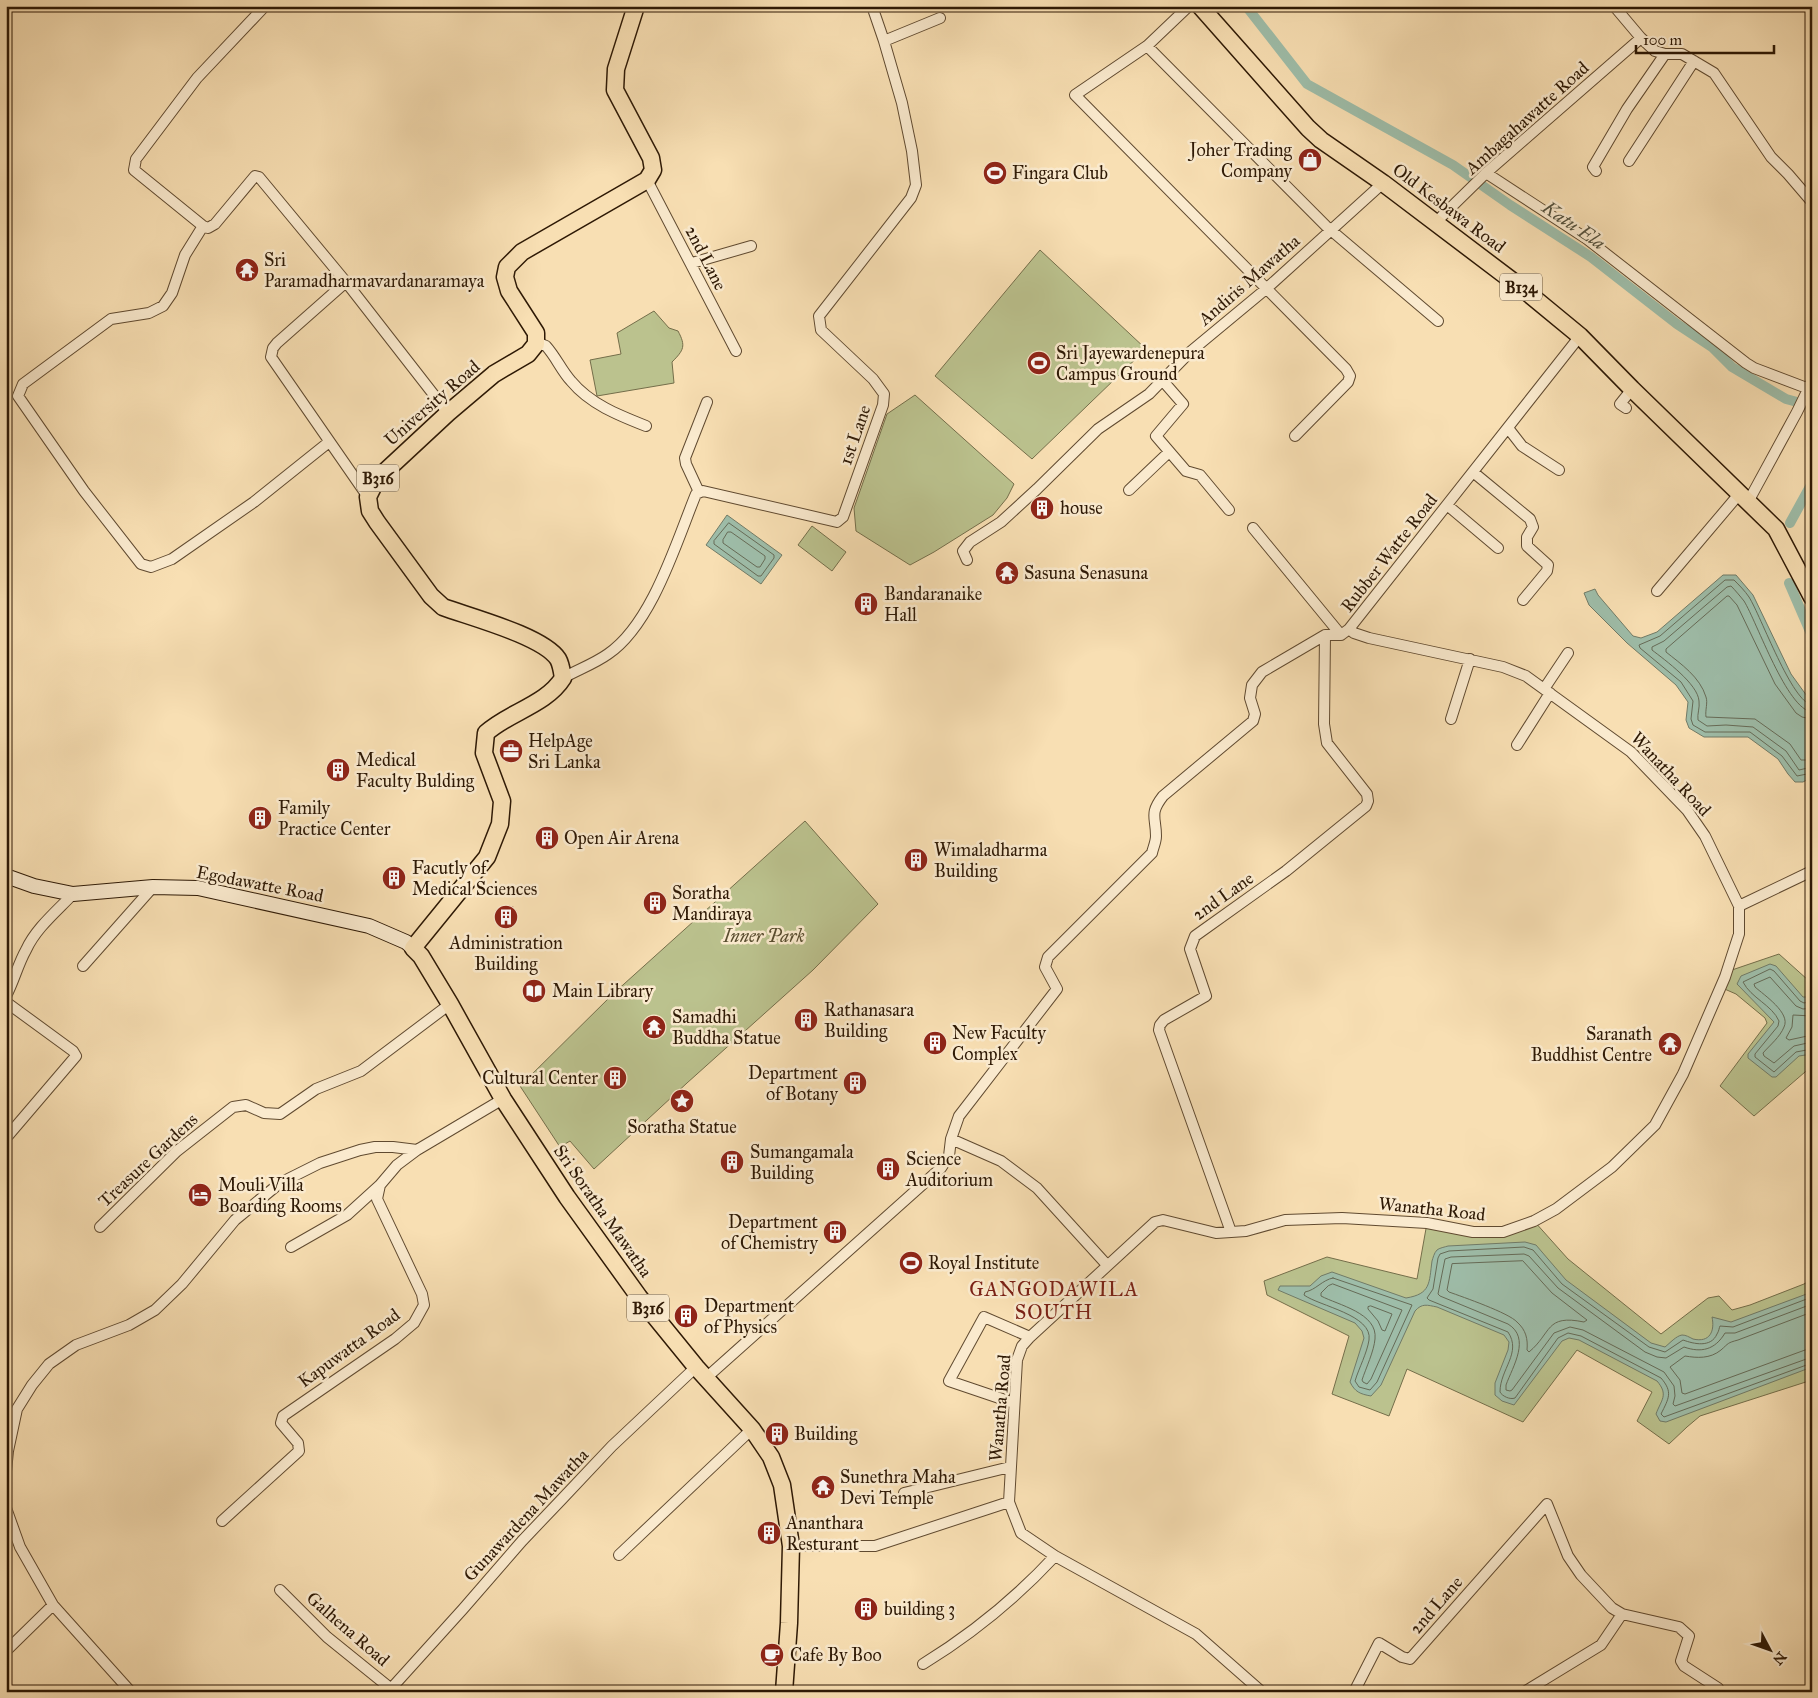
<svg xmlns="http://www.w3.org/2000/svg" width="1818" height="1698" viewBox="0 0 1818 1698" font-family="'IM FELL Great Primer',serif">
<style>
.green{fill:#bbc28e;stroke:#746e4a}
.water{fill:#9ebda9;stroke:#717b67}
.lines{fill:none;stroke-linecap:round;stroke-linejoin:round}
.shore{stroke:#666b57;stroke-width:1}
.canal{stroke:#9ebda9;stroke-width:10}
.street-casing{stroke:#604a30;stroke-width:12}
.secondary-casing{stroke:#2e1905;stroke-width:16}
.primary-casing{stroke:#2e1905;stroke-width:19}
.street{stroke:#faeace;stroke-width:10}
.secondary{stroke:#faeace;stroke-width:14}
.primary{stroke:#f8dfb3;stroke-width:16}
.labels{text-anchor:middle;dominant-baseline:central;stroke-width:5;stroke-linejoin:round;paint-order:stroke}
.shield{fill:#faeace;stroke:#6b5841;stroke-width:1}
.shield-label{font-size:16px;font-weight:bold;fill:#2e1905}
.street-label{font-size:18px;fill:#2e1905;stroke:#faeace}
.poi-label{font-size:18px;fill:#2e1905;stroke:#faeace;text-anchor:start}
.park-label{font-size:18px;font-style:italic;fill:#584c2e;stroke:#faeace}
.water-label{font-size:19px;font-style:italic;fill:#55523e;stroke:#faeace}
.quarter-label{font-size:20px;letter-spacing:1px;fill:#7a1f14;stroke:#faeace}
</style>
<rect width="100%" height="100%" fill="#f8dfb3"/>
<filter id="stains"><feTurbulence type="fractalNoise" baseFrequency=".004" numOctaves="4"/><feColorMatrix values="0 0 0 0 .2 0 0 0 0 .09 0 0 0 0 .02 0 0 0 .5 -.17"/></filter>
<radialGradient id="worn" r=".72"><stop offset=".6" stop-color="#630" stop-opacity="0"/><stop offset="1" stop-color="#630" stop-opacity=".3"/></radialGradient>
<path class="green" d="M1040 250 1146 349 1032 459 935 376Z
M654 311 669 328 678 331C686 346 684 350 672 362L674 383 597 396 590 360 621 354 617 333Z
M915 395 1014 484 1007 498 993 515 934 552 910 565 856 531 854 508 887 414Z
M812 526 846 552 832 571 798 545Z
M805 821 878 904 813 970 687 1083 594 1169 570 1141 560 1147 520 1086 614 993Z
M1779 954 1808 980 1812 977V1066L1754 1116 1720 1086 1767 1023 1765 1018 1736 994 1720 987 1726 972Z
M1534 1221 1568 1259 1661 1334 1708 1298 1719 1296 1732 1310 1750 1305 1804 1284 1812 1279V1380L1700 1416 1687 1427 1669 1444 1637 1421 1652 1392 1577 1350 1523 1422 1407 1369 1389 1416 1332 1394 1349 1336 1267 1295 1264 1281 1327 1257 1417 1279 1427 1223 1503 1232Z"/>
<path class="water" d="M727 515 782 555 761 584 706 545Z
M1723 575H1736L1753 595 1791 674 1812 703V777L1803 782H1795L1788 774 1778 759 1748 737H1704L1689 728 1686 720 1688 702 1676 685 1627 643 1589 605 1584 593 1595 589 1598 595 1633 636 1641 638 1657 632Z
M1770 964 1776 966 1803 997H1808L1812 994V1054L1799 1056 1776 1077H1772L1748 1058V1054L1774 1022 1737 984 1741 976Z
M1525 1242 1536 1245 1566 1280 1651 1343 1665 1347C1670 1343 1676 1336 1682 1335 1686 1335 1689 1337 1693 1339 1710 1343 1715 1331 1712 1317L1731 1322 1812 1292V1367L1666 1422 1660 1421 1656 1414C1661 1400 1669 1395 1657 1381L1579 1340 1569 1338 1562 1341 1514 1405 1502 1401 1495 1395V1383L1508 1350 1509 1342 1504 1335 1437 1307C1427 1305 1422 1303 1415 1311L1381 1385 1371 1396C1360 1394 1355 1392 1350 1382L1364 1338 1362 1331 1355 1323 1278 1290 1280 1286H1310L1321 1276 1332 1272 1406 1298C1431 1294 1429 1283 1432 1261 1433 1258 1434 1253 1437 1250 1439 1248 1445 1247 1448 1246Z"/>
<g class="lines">
<path class="shore" d="M729 523 774 555V558L761 576H758L714 544V541Z
M728 532H731L765 556V559L760 567H757L723 543V540Z
M1812 705C1792 703 1761 616 1749 597 1745 591 1739 585 1734 580H1725L1660 636 1639 645 1640 648 1681 682 1693 701 1691 719 1693 725 1705 732H1750L1782 756 1797 776 1812 773
M1812 712C1787 710 1757 622 1744 601 1740 596 1735 590 1731 586L1727 587 1664 641 1652 647V650C1665 660 1698 684 1699 701 1700 708 1697 714 1698 720L1707 726 1726 725 1753 727 1786 751 1799 770 1812 767
M1812 719 1802 717 1796 713 1775 684 1737 605 1729 596H1727L1666 649V652C1681 664 1700 677 1706 697 1708 703 1705 710 1706 717L1755 719 1790 744 1801 760H1812
M1812 1001 1804 1003 1800 1001 1774 971 1770 969 1743 982C1751 998 1772 1005 1779 1021L1778 1026 1755 1054V1057L1774 1072 1796 1052 1812 1049
M1812 1008 1803 1009 1796 1006 1770 977 1754 984 1755 987C1764 995 1791 1013 1784 1027 1780 1037 1770 1045 1763 1053L1764 1056 1774 1063 1794 1046 1812 1042
M1812 1016 1793 1015 1792 1027 1786 1038 1789 1040 1812 1035
M1523 1261 1552 1293 1587 1320 1584 1322C1545 1314 1552 1333 1529 1352L1527 1350C1528 1339 1526 1330 1517 1322 1509 1313 1463 1297 1449 1292L1447 1290 1452 1264Z
M1333 1278 1412 1305 1377 1382 1370 1390 1359 1387 1355 1381C1359 1368 1367 1353 1369 1340 1373 1315 1319 1306 1304 1295L1305 1292C1316 1290 1322 1280 1333 1278Z
M1333 1284 1402 1310 1371 1379 1367 1384 1363 1382 1362 1380C1366 1368 1374 1351 1375 1339 1378 1313 1338 1305 1321 1296V1293L1328 1286Z
M1812 1297 1733 1327 1720 1326C1719 1328 1719 1331 1717 1334 1711 1348 1694 1344 1683 1340L1665 1352 1649 1347 1562 1284 1533 1250 1524 1247 1449 1251 1440 1254 1438 1258 1433 1289 1427 1298 1429 1300 1508 1332C1522 1353 1500 1369 1500 1392 1502 1396 1510 1400 1515 1398L1558 1338 1568 1333 1581 1336 1661 1378C1673 1392 1669 1398 1661 1414L1664 1417 1812 1363
M1812 1304 1735 1333H1725C1715 1350 1701 1353 1684 1347L1666 1358 1657 1357 1645 1352 1558 1288 1529 1256 1524 1254 1451 1257 1445 1259 1438 1294 1440 1296 1508 1324C1531 1338 1513 1366 1506 1385V1390L1510 1391 1512 1390 1554 1333 1570 1327 1583 1330 1664 1372 1674 1386 1675 1396 1673 1404 1675 1406 1812 1357
M1371 1306 1392 1314 1385 1331 1382 1330 1378 1321 1368 1309V1307Z
M1812 1312 1738 1340C1727 1343 1729 1343 1721 1350 1710 1359 1697 1358 1685 1356L1670 1367 1680 1380 1682 1393 1685 1394 1805 1350 1812 1349"/>
<path class="canal" d="M1246 6 1307 84 1453 165 1510 205 1591 257 1677 324 1712 347 1732 367 1786 399 1812 406
M1790 523 1812 483
M1789 583 1812 636"/>
<g class="street-casing">
<path id="street" d="M265 6 197 78 136 159 134 170 203 226 208 228 215 224 255 176 259 177 346 282 448 413
M1189 6 1147 46 1075 95 1346 369 1350 376 1348 382 1295 436
M1614 6 1641 38 1655 51 1665 54H1682L1714 73 1771 157 1788 174 1812 202
M884 41 940 18
M1147 46 1326 226 1438 321
M1629 161 1694 61
M1596 171 1593 167 1627 109 1665 54
M1486 173 1587 239 1746 363 1754 368 1812 390
M647 180 736 351
M1435 223 1486 173 1641 38
M203 226 185 255 172 293 163 306 149 313 111 319 23 384 18 396 84 491 141 564 151 567 172 559 254 502 329 442
M692 263 751 246
M346 282 277 343 273 348 271 357 368 497
M536 344H541L546 346C556 357 561 370 571 381 590 404 618 415 646 426
M1163 381 1183 404 1156 436 1186 471 1200 475 1229 510
M1626 408 1620 404 1632 389
M1508 428 1522 446 1559 470
M1473 472 1530 519 1533 527 1527 537V546L1548 565 1547 571 1523 600
M1129 490 1169 452
M699 492 686 464 685 458 707 402
M1748 502 1797 412 1812 381
M1447 505 1498 548
M1253 528 1341 635
M967 560 963 551 970 542 1001 522 1037 489 1098 429 1149 394 1190 352 1266 289 1383 183
M1657 591 1740 493
M563 678C577 670 594 664 608 654 652 624 676 543 696 494L703 491 837 522 843 517 883 405 884 394 873 379 821 330 819 316 911 198 916 185 912 151 902 103 884 41 872 6
M1544 689 1568 653
M1451 719 1470 659
M1517 745 1550 693
M1739 906 1812 871
M83 966 153 887
M6 996C14 981 18 964 26 950 36 928 57 911 73 894
M6 1002 73 1051 76 1056 6 1138
M951 1139 1001 1161 1037 1188 1107 1265
M100 1227 177 1151 233 1107 246 1105 264 1113 280 1114 316 1089 361 1071 450 1004
M1231 1232 1159 1030 1160 1025 1164 1020 1206 996 1190 949 1195 936 1286 871 1366 806 1368 801 1367 794 1327 743 1324 724 1325 635
M291 1247 347 1215 380 1185
M706 1378 941 1168 949 1156 951 1139 959 1116 1057 989 1045 967 1048 957 1152 853C1153 848 1156 842 1156 836 1156 817 1149 814 1163 796L1253 721 1255 714 1250 698 1252 685 1262 672 1325 635H1341L1349 629 1580 336
M1014 1403 949 1381 984 1317 1030 1337
M6 1471 8 1451 17 1409 32 1385 49 1364 76 1345 129 1325 155 1310 182 1284 235 1220 280 1183 320 1163 360 1150 375 1147H393L417 1150 503 1099
M904 1493 1010 1467
M6 1508 20 1547 53 1605 131 1692
M222 1521 299 1451 298 1443 281 1423 283 1416 395 1339 414 1323 424 1305 422 1294 377 1199 380 1185 397 1165 417 1150
M791 1546H875L1009 1502
M619 1555 752 1429
M280 1590 327 1637 395 1692
M6 1651 53 1605
M923 1664C970 1635 1017 1597 1055 1556
M388 1692 463 1609 522 1541 562 1499 612 1446 696 1367
M1262 1692 1196 1634 1055 1556 1021 1533 1009 1502 1017 1360 1022 1346 1030 1337 1155 1222 1163 1220 1216 1233 1246 1231 1285 1220 1342 1218 1427 1223 1473 1232H1503L1534 1221 1556 1209 1612 1167 1655 1125 1683 1074 1725 977 1739 934V906L1705 836 1687 810 1631 752 1526 676 1503 667 1369 638 1354 633 1349 629
M1354 1692 1379 1643 1402 1657 1410 1659 1547 1504 1568 1556 1581 1575 1612 1608 1622 1614 1679 1627 1689 1636 1681 1661 1684 1666 1718 1688 1720 1692
M1524 1692 1601 1645 1622 1614"/>
</g>
<g class="secondary-casing">
<path id="secondary" d="M6 876 34 886 73 894 153 887 198 888 369 926 406 942 413 948"/>
</g>
<g class="primary-casing">
<path id="primary" d="M636 6 616 69 615 90 651 158 653 170 647 180 522 252 507 267 505 277 509 291 536 333V344L528 354 494 374 448 413 377 479 368 497 370 511 377 522 431 596 443 607C470 617 543 636 558 659 561 664 562 672 563 678 546 705 509 712 486 733L484 753 502 801 500 824 487 857 413 948 421 956 450 1004 503 1099 567 1197 639 1297 696 1367 752 1429 771 1457 782 1485 791 1546 789 1623 784 1692
M1200 6 1308 128 1321 140 1383 183 1523 289 1580 336 1632 389 1776 529 1812 597"/>
</g>
<use href="#street" class="street"/>
<use href="#secondary" class="secondary"/>
<use href="#primary" class="primary"/>
</g>
<defs>
<g id="shop-disc" transform="scale(1.25)"><circle r="9.5" fill="#8f2418" stroke="#faeace"/><path d="M-5-2.5h2.3a2.7 3.5 0 0 1 5.4 0H5L5.5 6h-11ZM-1.5-2.5h3a1.5 2.3 0 0 0-3 0Z" fill="#fff"/></g>
<g id="stadium-disc" transform="scale(1.25)"><circle r="9.5" fill="#8f2418" stroke="#faeace"/><path d="M0-5a6.5 5 0 1 0 0 10a6.5 5 0 1 0 0-10ZM-3.5-1.8h7v3.6h-7Z" fill="#fff"/></g>
<g id="temple-disc" transform="scale(1.25)"><circle r="9.5" fill="#8f2418" stroke="#faeace"/><path d="M0-6L5-2H3V0L6.5 2.5H4V6H1.5V3h-3V6H-4V2.5H-6.5L-3 0V-2H-5Z" fill="#fff"/></g>
<g id="building-disc" transform="scale(1.25)"><circle r="9.5" fill="#8f2418" stroke="#faeace"/><path d="M-4-6H4V6H1V3H-1V6H-4ZM-2.5-4.3h1.7v1.8h-1.7ZM.8-4.3h1.7v1.8H.8ZM-2.5-1h1.7V.8h-1.7ZM.8-1h1.7V.8H.8Z" fill="#fff"/></g>
<g id="office-disc" transform="scale(1.25)"><circle r="9.5" fill="#8f2418" stroke="#faeace"/><path d="M-6-3h4V-5.5h4V-3h4V5H-6ZM-1-4.5V-3h2v-1.5ZM-6 0V1H6V0Z" fill="#fff"/></g>
<g id="library-disc" transform="scale(1.25)"><circle r="9.5" fill="#8f2418" stroke="#faeace"/><path d="M-6-4Q-3-5.5-.7-3.5V5Q-3 3-6 4ZM6-4Q3-5.5 .7-3.5V5Q3 3 6 4Z" fill="#fff"/></g>
<g id="sight-disc" transform="scale(1.25)"><circle r="9.5" fill="#8f2418" stroke="#faeace"/><path d="M0-6L1.8-2.2L6-1.7L2.9 1.2L3.7 5.4L0 3.3L-3.7 5.4L-2.9 1.2L-6-1.7L-1.8-2.2Z" fill="#fff"/></g>
<g id="hotel-disc" transform="scale(1.25)"><circle r="9.5" fill="#8f2418" stroke="#faeace"/><path d="M-6-4.5h1.5V1H6V5H4.5V3h-9V5H-6ZM-4 0a1.8 1.8 0 1 1 3.6 0ZM.5 0V-2.5h3Q6-2.5 6 0Z" fill="#fff"/></g>
<g id="cafe-disc" transform="scale(1.25)"><circle r="9.5" fill="#8f2418" stroke="#faeace"/><path d="M-5.5-4.5H6V0H3Q3 3.5 0 3.5H-2.5Q-5.5 3.5-5.5 0ZM3-3.2v2h1.7v-2ZM-6 4.5H4V6H-6Z" fill="#fff"/></g>
</defs>
<g fill-rule="evenodd">
<use href="#shop-disc" x="1310" y="160"/>
<use href="#stadium-disc" x="995" y="173"/>
<use href="#temple-disc" x="247" y="270"/>
<use href="#stadium-disc" x="1039" y="363"/>
<use href="#building-disc" x="1042" y="508"/>
<use href="#temple-disc" x="1007" y="573"/>
<use href="#building-disc" x="866" y="604"/>
<use href="#office-disc" x="511" y="751"/>
<use href="#building-disc" x="338" y="770"/>
<use href="#building-disc" x="260" y="818"/>
<use href="#building-disc" x="547" y="838"/>
<use href="#building-disc" x="916" y="860"/>
<use href="#building-disc" x="394" y="878"/>
<use href="#building-disc" x="655" y="903"/>
<use href="#building-disc" x="506" y="917"/>
<use href="#library-disc" x="534" y="991"/>
<use href="#building-disc" x="806" y="1020"/>
<use href="#temple-disc" x="654" y="1027"/>
<use href="#building-disc" x="935" y="1043"/>
<use href="#temple-disc" x="1670" y="1044"/>
<use href="#building-disc" x="615" y="1078"/>
<use href="#building-disc" x="855" y="1083"/>
<use href="#sight-disc" x="682" y="1101"/>
<use href="#building-disc" x="732" y="1162"/>
<use href="#building-disc" x="888" y="1169"/>
<use href="#hotel-disc" x="200" y="1195"/>
<use href="#building-disc" x="835" y="1232"/>
<use href="#stadium-disc" x="911" y="1263"/>
<use href="#building-disc" x="686" y="1316"/>
<use href="#building-disc" x="777" y="1434"/>
<use href="#temple-disc" x="823" y="1487"/>
<use href="#building-disc" x="769" y="1533"/>
<use href="#building-disc" x="866" y="1609"/>
<use href="#cafe-disc" x="772" y="1655"/>
</g>
<g class="labels">
<g class="shield">
<rect x="1500" y="273.5" width="42" height="27" rx="4"/>
<rect x="357" y="464.5" width="42" height="27" rx="4"/>
<rect x="627" y="1294.5" width="42" height="27" rx="4"/>
</g>
<g class="shield-label">
<text x="1521" y="287">B134</text>
<text x="378" y="478">B316</text>
<text x="648" y="1308">B316</text>
</g>
<g class="street-label">
<text transform="translate(1527 118) rotate(-42)">Ambagahawatte Road</text>
<text transform="translate(1449 208) rotate(37)">Old Kesbawa Road</text>
<text transform="translate(706 258) rotate(63)">2nd Lane</text>
<text transform="translate(1249 280) rotate(-41)">Andiris Mawatha</text>
<text transform="translate(432 403) rotate(-41)">University Road</text>
<text transform="translate(855 435) rotate(-71)">1st Lane</text>
<text transform="translate(1389 553) rotate(-52)">Rubber Watte Road</text>
<text transform="translate(1671 774) rotate(47)">Wanatha Road</text>
<text transform="translate(260 884) rotate(11)">Egodawatte Road</text>
<text transform="translate(1223 896) rotate(-35)">2nd Lane</text>
<text transform="translate(148 1160) rotate(-43)">Treasure Gardens</text>
<text transform="translate(1432 1209) rotate(6)">Wanatha Road</text>
<text transform="translate(603 1211) rotate(55)">Sri Soratha Mawatha</text>
<text transform="translate(349 1348) rotate(-36)">Kapuwatta Road</text>
<text transform="translate(1000 1408) rotate(-85)">Wanatha Road</text>
<text transform="translate(526 1515) rotate(-47)">Gunawardena Mawatha</text>
<text transform="translate(1436 1605) rotate(-49)">2nd Lane</text>
<text transform="translate(348 1629) rotate(41)">Galhena Road</text>
</g>
<g class="poi-label">
<text x="1292" y="150" text-anchor="end">Joher Trading<tspan x="1292" dy="21">Company</tspan></text>
<text x="1012" y="173">Fingara Club</text>
<text x="264" y="260">Sri<tspan x="264" dy="21">Paramadharmavardanaramaya</tspan></text>
<text x="1056" y="353">Sri Jayewardenepura<tspan x="1056" dy="21">Campus Ground</tspan></text>
<text x="1060" y="508">house</text>
<text x="1024" y="573">Sasuna Senasuna</text>
<text x="884" y="594">Bandaranaike<tspan x="884" dy="21">Hall</tspan></text>
<text x="528" y="741">HelpAge<tspan x="528" dy="21">Sri Lanka</tspan></text>
<text x="356" y="760">Medical<tspan x="356" dy="21">Faculty Bulding</tspan></text>
<text x="278" y="808">Family<tspan x="278" dy="21">Practice Center</tspan></text>
<text x="564" y="838">Open Air Arena</text>
<text x="934" y="850">Wimaladharma<tspan x="934" dy="21">Building</tspan></text>
<text x="412" y="868">Facutly of<tspan x="412" dy="21">Medical Sciences</tspan></text>
<text x="672" y="893">Soratha<tspan x="672" dy="21">Mandiraya</tspan></text>
<text x="506" y="943" text-anchor="middle">Administration<tspan x="506" dy="21">Building</tspan></text>
<text x="552" y="991">Main Library</text>
<text x="824" y="1010">Rathanasara<tspan x="824" dy="21">Building</tspan></text>
<text x="672" y="1017">Samadhi<tspan x="672" dy="21">Buddha Statue</tspan></text>
<text x="952" y="1033">New Faculty<tspan x="952" dy="21">Complex</tspan></text>
<text x="1652" y="1034" text-anchor="end">Saranath<tspan x="1652" dy="21">Buddhist Centre</tspan></text>
<text x="838" y="1073" text-anchor="end">Department<tspan x="838" dy="21">of Botany</tspan></text>
<text x="598" y="1078" text-anchor="end">Cultural Center</text>
<text x="682" y="1127" text-anchor="middle">Soratha Statue</text>
<text x="750" y="1152">Sumangamala<tspan x="750" dy="21">Building</tspan></text>
<text x="906" y="1159">Science<tspan x="906" dy="21">Auditorium</tspan></text>
<text x="218" y="1185">Mouli Villa<tspan x="218" dy="21">Boarding Rooms</tspan></text>
<text x="818" y="1222" text-anchor="end">Department<tspan x="818" dy="21">of Chemistry</tspan></text>
<text x="928" y="1263">Royal Institute</text>
<text x="704" y="1306">Department<tspan x="704" dy="21">of Physics</tspan></text>
<text x="794" y="1434">Building</text>
<text x="840" y="1477">Sunethra Maha<tspan x="840" dy="21">Devi Temple</tspan></text>
<text x="786" y="1523">Ananthara<tspan x="786" dy="21">Resturant</tspan></text>
<text x="884" y="1609">building 3</text>
<text x="790" y="1655">Cafe By Boo</text>
</g>
<g class="park-label">
<text x="764" y="936">Inner Park</text>
</g>
<g class="water-label">
<text transform="translate(1574 225) rotate(34)">Katu Ela</text>
</g>
<g class="quarter-label">
<text x="1054" y="1289">GANGODAWILA<tspan x="1054" dy="23">SOUTH</tspan></text>
</g>
</g>
<rect width="1818" height="1698" fill="none" stroke="#f8dfb3" stroke-width="25"/>
<rect x="8" y="8" width="1803" height="1683" fill="none" stroke="#2e1905" stroke-width="2.5"/>
<rect x="12" y="12" width="1793" height="1673" fill="none" stroke="#2e1905"/>
<g transform="translate(1770 1650) rotate(131)" stroke="#faeace" stroke-width="4" paint-order="stroke">
<path d="M0-4L9 19L0 12L-9 19Z" fill="#2e1905"/>
<text y="-8" font-size="14" font-weight="bold" text-anchor="middle" fill="#2e1905">N</text>
</g>
<path d="M1636 45v8h138v-8" fill="none" stroke="#2e1905" stroke-width="2.5"/>
<text x="1643" y="45" font-size="15" fill="#2e1905" stroke="#faeace" stroke-width="4" paint-order="stroke">100 m</text>
<rect width="100%" height="100%" filter="url(#stains)"/>
<rect width="100%" height="100%" fill="url(#worn)"/>
</svg>
